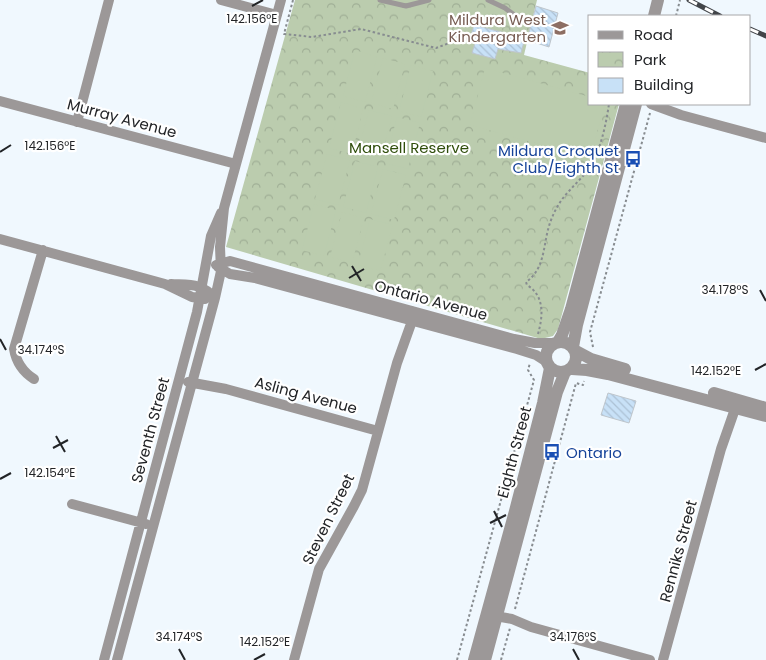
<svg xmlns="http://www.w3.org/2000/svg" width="766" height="660" viewBox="0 0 766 660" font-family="Poppins,sans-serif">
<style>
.park{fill:url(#park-crowns)}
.garden{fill:#bbccae}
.building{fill:url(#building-back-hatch);stroke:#bfc6cc}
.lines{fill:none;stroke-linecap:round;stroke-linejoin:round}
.path{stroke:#878c90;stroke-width:2;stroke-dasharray:2.5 2.5;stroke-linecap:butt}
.service{stroke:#9c9898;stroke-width:5}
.minor{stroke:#9c9898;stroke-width:10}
.tertiary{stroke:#9c9898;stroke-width:12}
.rail-casing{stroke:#424549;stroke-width:5}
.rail{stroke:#fff;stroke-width:3;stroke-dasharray:9;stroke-linecap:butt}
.ticks{fill:none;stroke:#222427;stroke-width:2}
.labels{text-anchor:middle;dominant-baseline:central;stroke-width:4.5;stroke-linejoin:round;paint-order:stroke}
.education-label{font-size:15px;fill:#785e54;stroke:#fff;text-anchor:end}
.street-label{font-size:15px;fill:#222427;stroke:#fff}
.park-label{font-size:15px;fill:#304e0c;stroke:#fff}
.transit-label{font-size:15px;fill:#164399;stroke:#fff;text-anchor:end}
.ticks-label{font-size:12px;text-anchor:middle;fill:#222427;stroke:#fff;stroke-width:4.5;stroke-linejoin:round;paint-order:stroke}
</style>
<defs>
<pattern id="park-crowns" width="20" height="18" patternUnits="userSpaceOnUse" patternTransform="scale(1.25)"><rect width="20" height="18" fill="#bbccae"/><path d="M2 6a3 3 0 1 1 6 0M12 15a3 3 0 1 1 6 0" fill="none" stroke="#a0af96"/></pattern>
<pattern id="building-back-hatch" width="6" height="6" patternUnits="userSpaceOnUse" patternTransform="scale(1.25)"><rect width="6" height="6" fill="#c8e1f7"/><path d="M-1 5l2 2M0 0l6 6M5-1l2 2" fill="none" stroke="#acc1d4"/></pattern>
</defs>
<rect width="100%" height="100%" fill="#f0f8fe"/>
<path class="park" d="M295 0H537L524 55 590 73V104H619L558 329 553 336 541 339 226 247Z"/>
<path class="garden" d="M355 50 377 57 365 102 343 96Z
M383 58 405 64 393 109 371 103Z
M411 65 433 71 421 117 399 111Z
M485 68 590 97V104H605L590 158 470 125Z
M341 102 363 109 352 154 329 148Z
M369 110 392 116 380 161 357 155Z
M397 117 420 123 408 169 385 163Z
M327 154 350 160 338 205 315 199Z
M355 161 378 167 366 213 343 207Z
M383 169 406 175 394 220 371 214Z
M314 204 336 210 324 256 302 250Z
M342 212 364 218 352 263 330 257Z
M370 219 393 225 380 271 358 265Z"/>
<path class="building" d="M536 6 558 13 549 47 527 40Z
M474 25 525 38 521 53 498 49 495 59 472 53 475 43 469 42Z
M608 393 636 401 629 423 601 415Z"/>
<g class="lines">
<path class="path" d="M293 0 284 34 312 37 361 29 436 48 460 39H467
M676 16 680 0
M538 334C543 316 545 296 527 285L526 282C545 269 543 246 549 226 553 213 560 200 570 190 577 182 585 175 590 167 601 149 606 124 609 104
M593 347 590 332 650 113
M515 609 576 383 583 385 584 381
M457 660 534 380 528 370 530 363
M501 660 510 628"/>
<path class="service" d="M380 0 406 6 429 0
M488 0 505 8 513 14"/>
<path class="minor" d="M221 0 277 15
M0 101 236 164
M651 104 681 115 766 138
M77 122 109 0
M0 239 165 284 192 297 205 299
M216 265 230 261 514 339 535 343H554
M218 267 230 274 255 278 517 349 536 355 547 362
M171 284C191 285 201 283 215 298
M34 379C23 372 16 361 14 349L43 250
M188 382 226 389 378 431
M72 504 146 524
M490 615 512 619 531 627 650 660
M104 660 197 312 211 236 221 213
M117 660 215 298 221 271 220 247 224 208 281 0
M294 660 319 569 354 506 362 490 397 363 412 321V311
M663 660 721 449 735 409"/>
<path class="tertiary" d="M654 16 658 0
M546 357a15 15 0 1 1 30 0a15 15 0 1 1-30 0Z
M558 342 562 335 571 309 626 104
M573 347 577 325 636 104
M576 351 591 359 625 369
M572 369 587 370 608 374 766 416
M714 393 766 408
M474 660 515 511 543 403 550 368
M485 660 557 392 565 372"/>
<g class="rail-casing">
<path id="rail" d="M689 0 720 16
M750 29 766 36"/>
</g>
<use href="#rail" class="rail"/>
</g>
<path class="ticks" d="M252 6 263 0M0 152 11 145M352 266 361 281M349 278 364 269M760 290 766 301M0 339 6 350M755 370 766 364M56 436 65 452M53 448 68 440M0 479 11 473M494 511 502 527M490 523 506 515M179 649 185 660M573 649 579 660M254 660 265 654"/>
<defs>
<g id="school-bare" transform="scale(1.35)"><path d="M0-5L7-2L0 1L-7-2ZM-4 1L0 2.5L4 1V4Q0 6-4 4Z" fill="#8d6e63" stroke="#fff" stroke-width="2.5" paint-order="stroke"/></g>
<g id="bus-bare" transform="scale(1.35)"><path d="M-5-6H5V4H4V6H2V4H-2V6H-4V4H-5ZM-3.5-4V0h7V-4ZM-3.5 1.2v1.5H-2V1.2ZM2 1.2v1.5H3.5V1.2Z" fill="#1a4fb4" stroke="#fff" stroke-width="2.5" paint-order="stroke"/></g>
</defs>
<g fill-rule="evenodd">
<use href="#school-bare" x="560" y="28"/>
<use href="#bus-bare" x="633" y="159"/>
<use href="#bus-bare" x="552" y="452"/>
</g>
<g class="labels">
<g class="education-label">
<text x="546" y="19">Mildura West<tspan x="546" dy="17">Kindergarten</tspan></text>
</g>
<g class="street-label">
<text transform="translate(122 118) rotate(15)">Murray Avenue</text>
<text transform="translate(431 300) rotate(15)">Ontario Avenue</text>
<text transform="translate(306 395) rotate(15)">Asling Avenue</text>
<text transform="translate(150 430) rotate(-75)">Seventh Street</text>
<text transform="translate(514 452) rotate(-75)">Eighth Street</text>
<text transform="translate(328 519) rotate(-64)">Steven Street</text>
<text transform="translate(678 551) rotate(-75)">Renniks Street</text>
</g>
<g class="park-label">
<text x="409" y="147">Mansell Reserve</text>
</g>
<g class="transit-label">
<text x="619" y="150">Mildura Croquet<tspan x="619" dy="17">Club/Eighth St</tspan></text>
<text x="566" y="452" text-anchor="start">Ontario</text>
</g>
</g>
<g class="ticks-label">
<text x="252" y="23">142.156°E</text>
<text x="50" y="150">142.156°E</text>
<text x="725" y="294">34.178°S</text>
<text x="41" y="354">34.174°S</text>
<text x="716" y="375">142.152°E</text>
<text x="50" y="477">142.154°E</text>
<text x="179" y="641">34.174°S</text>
<text x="573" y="641">34.176°S</text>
<text x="265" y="646">142.152°E</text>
</g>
<rect x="588" y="15" width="162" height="90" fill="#ffffff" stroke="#a7a7a9"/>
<rect x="598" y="31" width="25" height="8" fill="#9c9898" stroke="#a7a7a9"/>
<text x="634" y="40" font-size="15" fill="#222427">Road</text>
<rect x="598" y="52" width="25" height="15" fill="url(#park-crowns)" stroke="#a7a7a9"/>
<text x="634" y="65" font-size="15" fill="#222427">Park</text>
<rect x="598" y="78" width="25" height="15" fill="#c8e1f7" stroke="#a7a7a9"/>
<text x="634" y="90" font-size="15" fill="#222427">Building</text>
</svg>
